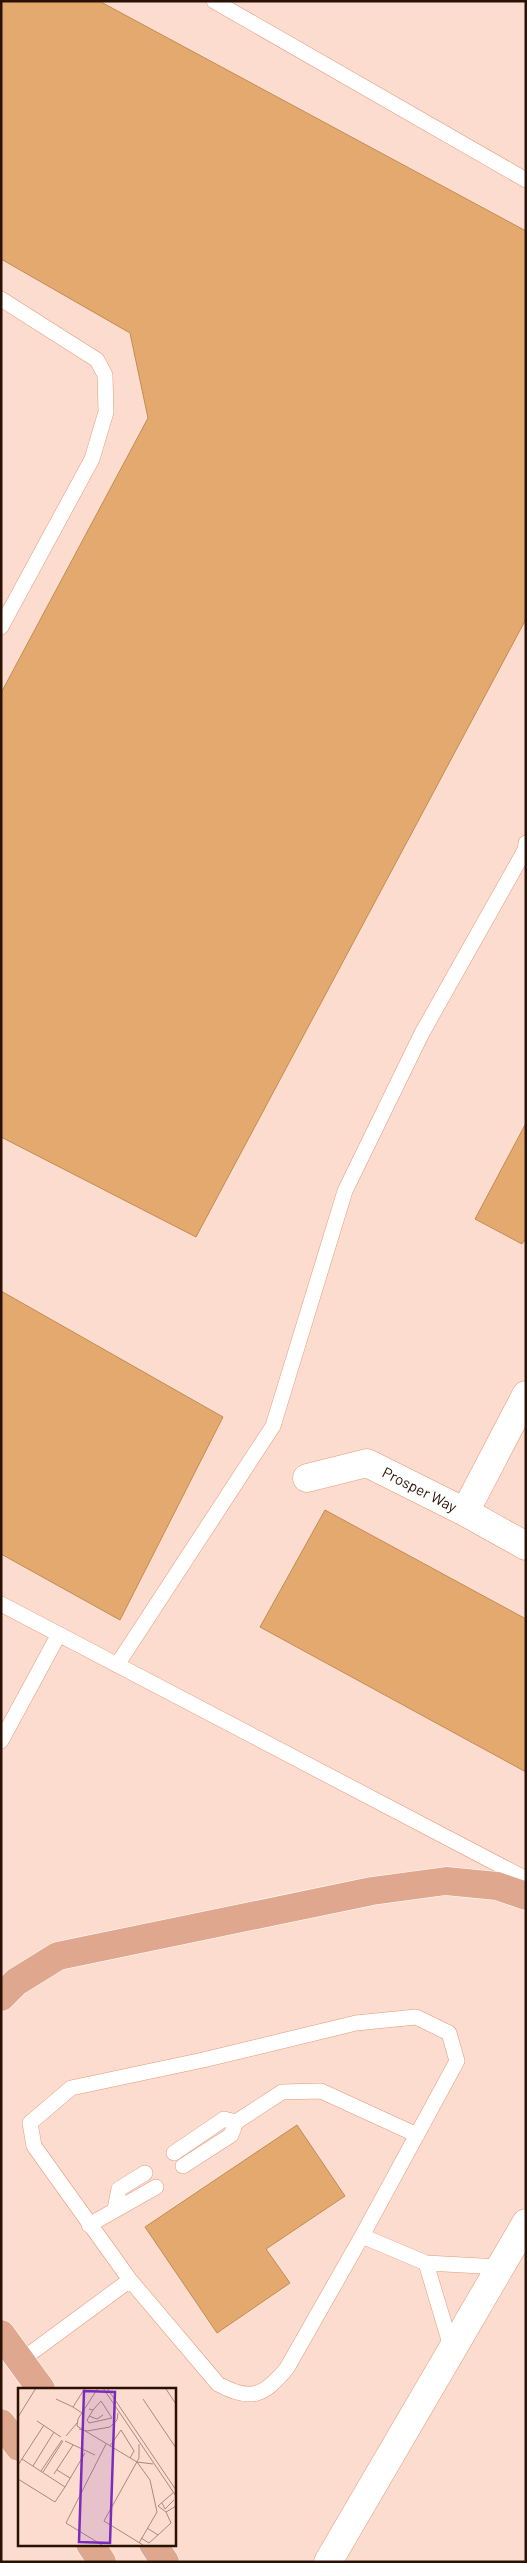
<svg xmlns="http://www.w3.org/2000/svg" width="527" height="2563" viewBox="0 0 527 2563" font-family="Barlow,sans-serif">
<style>
.building{fill:#e4a96f;stroke:#c48b51}
.lines{fill:none;stroke-linecap:round;stroke-linejoin:round}
.service-casing{stroke:#e59977;stroke-width:16}
.minor-casing{stroke:#e59977;stroke-width:29}
.primary-casing{stroke:#fff;stroke-width:29}
.service{stroke:#fff;stroke-width:15}
.minor{stroke:#fff;stroke-width:28}
.primary{stroke:#dea78e;stroke-width:28}
.labels{text-anchor:middle;dominant-baseline:central;stroke-width:4;stroke-linejoin:round;paint-order:stroke}
.street-label{font-size:15px;fill:#2b1004;stroke:#fff}
.inset-road{fill:none;stroke:#a88a7d;stroke-width:1}
.view{fill:#7b2cbf;fill-opacity:0.15;stroke:#7b2cbf;stroke-width:2.5}
.inset-edge{fill:none;stroke:#2b1004;stroke-width:2.5}
</style>
<rect width="100%" height="100%" fill="#fcdcce"/>
<path class="building" d="M1 1H99L526 231V619L196 1237 1 1137V693L148 418 130 333 1 259Z
M526 1123V1238L522 1244 475 1219Z
M1 1291 223 1417 120 1620 1 1554Z
M325 1510 526 1619V1772L260 1627Z
M297 2125 345 2196 266 2249 290 2283 217 2333 145 2227Z"/>
<g class="lines">
<g class="service-casing">
<path id="service" d="M214 1 526 180
M1 299 97 360 105 375 106 412 92 459 1 627
M1 1604 526 1879
M117 1665 273 1426 345 1191 422 1033 525 850 526 843
M1 1741 59 1634
M174 2153 224 2119 236 2122
M183 2166 231 2135 236 2122 282 2092 321 2091 417 2135
M115 2209 119 2189 145 2173
M89 2225 156 2187
M362 2236 457 2061 449 2033 416 2017 356 2023 203 2060 71 2088 30 2123 34 2146 130 2280 218 2384C251 2402 264 2396 287 2368L362 2236 426 2263
M452 2350 426 2263 500 2267
M20 2361 130 2280"/>
</g>
<g class="minor-casing">
<path id="minor" d="M307 1478 367 1463 465 1512 526 1546
M465 1512 526 1395
M328 2562 526 2223"/>
</g>
<g class="primary-casing">
<path id="primary" d="M1 1997 16 1982 58 1956 372 1891 446 1881 497 1886 526 1896
M1 2334 41 2389
M1 2423 19 2447
M90 2544 102 2562
M153 2544 165 2562"/>
</g>
<use href="#service" class="service"/>
<use href="#minor" class="minor"/>
<use href="#primary" class="primary"/>
</g>
<g class="labels">
<g class="street-label">
<text transform="translate(420 1489) rotate(27)">Prosper Way</text>
</g>
</g>
<g transform="translate(18 2388)">
<rect width="158" height="158" fill="#fcdcce"/>
<path class="inset-road" d="M80 0 60 31 59 38 119 74 132 92 139 124 121 155M85 0 158 108M89 0 158 102M148 1 158 16M38 11 55 19M125 11 158 60M71 21 75 22 83 13 94 30 71 35 69 32 75 22M64 25 55 19 67 0M71 28 79 31 85 27M0 29 18 0M19 33 43 49M61 41 69 43 92 39 99 32 100 25M48 48 59 35M47 53 77 67M121 56V70L86 133 125 157M92 58 103 42 116 63 112 70M4 71 47 99 67 65M119 74 135 76M0 77 26 37M15 78 36 44M39 82 52 90M23 83 44 52M25 84 45 53M36 86 55 57M0 91 37 114 47 99M156 104 140 118 148 124 158 118M144 115 147 121 156 112M140 147 153 135 148 124M123 150 131 155 140 147 129 140M84 157 48 135 88 56"/>
<path class="view" d="M66 3 97 4 92 155 61 154Z"/>
<rect width="158" height="158" class="inset-edge"/>
</g>
<rect width="527" height="2563" fill="none" stroke="#2b1004" stroke-width="5"/>
</svg>
